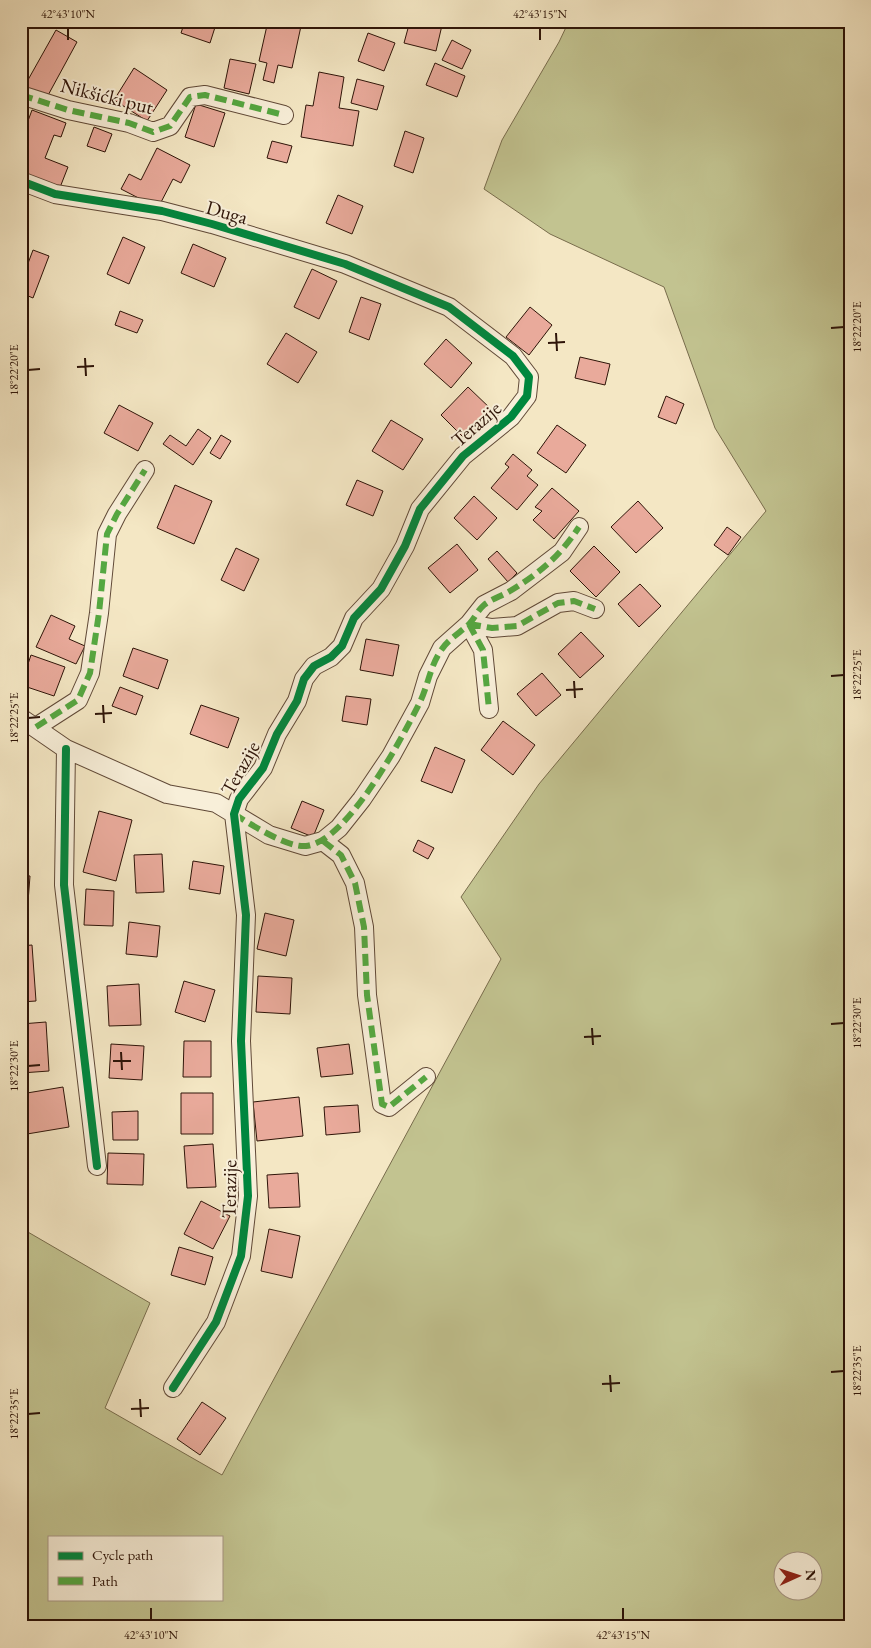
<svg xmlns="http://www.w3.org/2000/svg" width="871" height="1648" viewBox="0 0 871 1648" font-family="'EB Garamond',serif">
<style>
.green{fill:#c2c390;stroke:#786c4c;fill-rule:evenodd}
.building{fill:#e9aa9b;stroke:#2e1408}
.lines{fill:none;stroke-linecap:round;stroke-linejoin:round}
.street-casing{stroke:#604937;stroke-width:20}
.street{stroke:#f8efd9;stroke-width:18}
.quiet{stroke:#54a841;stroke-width:6;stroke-dasharray:12 6;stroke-linecap:butt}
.cycleway-casing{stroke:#f8efd9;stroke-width:11}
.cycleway{stroke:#00873e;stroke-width:8}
.ticks{fill:none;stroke:#2e1408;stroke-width:2}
.labels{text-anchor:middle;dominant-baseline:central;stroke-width:4;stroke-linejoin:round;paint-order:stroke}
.street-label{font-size:20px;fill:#2e1408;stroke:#f8efd9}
.neatline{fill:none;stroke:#2e1408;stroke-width:2}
.ticks-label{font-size:12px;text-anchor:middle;fill:#2e1408}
</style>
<rect width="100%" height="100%" fill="#f4e7c4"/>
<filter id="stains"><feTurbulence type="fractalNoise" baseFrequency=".004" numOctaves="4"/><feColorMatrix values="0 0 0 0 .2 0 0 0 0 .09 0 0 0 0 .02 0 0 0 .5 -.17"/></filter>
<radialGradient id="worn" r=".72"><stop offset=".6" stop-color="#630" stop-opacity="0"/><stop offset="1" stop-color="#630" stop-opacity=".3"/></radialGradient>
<path class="green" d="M569 21H850V1627H21V1228L150 1303 105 1408 222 1475 501 959 461 897 539 784 766 511 715 428 664 287 550 234 484 189 502 140 559 42ZM49 1537H221V1599H49ZM784 1560H814V1590H784Z"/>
<path class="building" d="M185 21H217L210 43 181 33Z
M268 21 301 26 292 68 278 65 274 83 263 80 267 63 259 61Z
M410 21H443L436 51 404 43Z
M482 21H498L496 27 482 23Z
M56 30 77 42 46 99 24 87Z
M368 33 395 43 384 71 358 61Z
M452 40 471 50 462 69 442 60Z
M230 59 256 64 249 94 224 88Z
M435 63 465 76 457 97 426 85Z
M134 68 167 90 147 121 114 100Z
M319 72 344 77 339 108 359 111 353 146 301 137 306 105 313 106Z
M357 79 384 86 377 110 351 103Z
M196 104 225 113 214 147 185 137Z
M32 110 66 123 61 137 54 135 45 158 68 167 59 190 21 176V140Z
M94 127 112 134 105 152 87 146Z
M405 131 424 138 413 173 394 166Z
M272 141 292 146 287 163 267 158Z
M157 148 190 165 181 183 173 179 158 208 121 189 129 174 141 180Z
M338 195 363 206 352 234 326 223Z
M123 237 145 247 129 284 107 274Z
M193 244 226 258 214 287 181 273Z
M33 250 49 256 33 298 21 293V282Z
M312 269 337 281 319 319 294 307Z
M361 297 381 304 369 340 349 332Z
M530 307 552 325 529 355 506 337Z
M120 311 143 320 137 333 115 325Z
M286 333 317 352 298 383 267 364Z
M446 339 472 363 451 388 424 364Z
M580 357 610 364 605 385 575 378Z
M468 387 493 411 466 440 441 415Z
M666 396 684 404 676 424 658 417Z
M119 405 153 423 138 451 104 433Z
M391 420 423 439 403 470 372 451Z
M557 425 586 445 566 473 537 453Z
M198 429 211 438 193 465 163 444 170 435 186 446Z
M221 435 231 441 220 459 210 453Z
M513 454 532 470 527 476 538 485 517 510 491 488 509 467 505 464Z
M357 480 383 491 373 516 346 505Z
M175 485 212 501 194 544 157 528Z
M552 488 579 511 554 539 533 520 542 511 535 507Z
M474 496 497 518 477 540 454 518Z
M638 501 663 528 636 553 611 527Z
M727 527 741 537 728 555 714 545Z
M457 544 478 570 450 593 428 568Z
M594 546 620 572 596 597 570 571Z
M236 548 259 559 244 591 221 580Z
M497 551 517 573 508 582 488 559Z
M640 584 661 606 639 627 618 604Z
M51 615 75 626 69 639 85 646 76 664 36 647Z
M581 632 604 656 580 678 558 654Z
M366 639 399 645 393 676 360 670Z
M133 648 168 660 158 689 123 676Z
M31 655 65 667 54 696 21 685Z
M542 673 561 695 536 716 517 694Z
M120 687 143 696 136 715 112 706Z
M346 696 371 699 367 725 342 721Z
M201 705 239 718 228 748 190 734Z
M503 721 535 745 513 775 481 750Z
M435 747 465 760 452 793 421 781Z
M302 801 324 810 313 837 291 828Z
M99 811 132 820 116 881 83 872Z
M418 840 434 848 428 859 413 851Z
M162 854 164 892 136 893 134 855Z
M193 861 224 866 220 894 189 889Z
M21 875 30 876 27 915 21 914Z
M86 889 114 891 113 926 84 925Z
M265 913 294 920 286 956 257 949Z
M129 922 160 926 157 957 126 954Z
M32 945 36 1001 21 1002V946Z
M258 976 292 978 290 1014 256 1012Z
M184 981 215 990 205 1022 175 1012Z
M139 984 141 1025 109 1026 107 986Z
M46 1022 49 1071 21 1073V1024Z
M184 1041H211V1077H183Z
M111 1044 144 1046 142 1080 109 1078Z
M349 1044 353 1074 321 1077 317 1048Z
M63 1087 69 1127 27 1134 21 1094Z
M181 1093H213V1134H181Z
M299 1097 303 1136 257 1141 253 1102Z
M358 1105 360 1132 326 1135 324 1107Z
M138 1111V1140H113L112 1112Z
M213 1144 216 1187 187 1188 184 1146Z
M108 1153 144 1154 143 1185 107 1184Z
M298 1173 300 1207 269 1208 267 1175Z
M201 1201 230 1216 213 1249 184 1234Z
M269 1229 300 1236 292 1278 261 1271Z
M179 1247 213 1257 205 1285 171 1275Z
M202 1402 226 1418 200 1455 177 1439Z"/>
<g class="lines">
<g class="street-casing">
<path id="street" d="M21 95 68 110 129 123 153 132 170 126 190 97 205 95 284 115
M21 181 55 194 162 211 212 224 345 264 449 307 513 356 529 377 527 396 511 417 463 456 420 509 405 546 381 589 354 618 342 646 331 657 314 666 304 679 297 701 277 734 263 768 239 799 234 814 246 915 241 1041 248 1196 241 1256 216 1322 173 1388
M469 624 492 628 517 626 558 603 574 601 595 609
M469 624 483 650 489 709
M21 718 66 749 167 794 216 803 269 835 305 846 323 841 339 828 362 799 391 756 420 703 428 676 442 648 469 624 484 605 511 591 562 552 579 527
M36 727 78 700 90 673 99 613 107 534 117 514 145 470
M66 749 64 885 97 1166
M323 841 341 855 355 883 364 927 367 995 382 1104 389 1107 426 1077"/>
</g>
<use href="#street" class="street"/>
<path class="quiet" d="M21 95 68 110 129 123 153 132 170 126 190 97 205 95 284 115
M469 624 492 628 517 626 558 603 574 601 595 609
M469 624 483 650 489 709
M36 727 78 700 90 673 99 613 107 534 117 514 145 470
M234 814C250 824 288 848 306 846 347 842 401 740 419 704 428 687 430 665 442 649 448 640 459 633 467 626 474 620 477 611 484 605 491 599 502 596 510 591 541 572 559 557 579 527
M323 841 341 855 355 883 364 927 367 995 382 1104 389 1107 426 1077"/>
<g class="cycleway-casing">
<path id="cycleway" d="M21 181 55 194 162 211 212 224 345 264 449 307 513 356 529 377 527 396 511 417 463 456 420 509 405 546 381 589 354 618 342 646 331 657 314 666 304 679 297 701 277 734 263 768 239 799 234 814 246 915 241 1041 248 1196 241 1256 216 1322 173 1388
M66 749 64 885 97 1166"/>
</g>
<use href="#cycleway" class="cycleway"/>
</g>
<path class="ticks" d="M68 28V40M540 28V40M831 328 844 327M556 333 557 351M548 343 565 342M85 358 86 376M77 367 94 366M28 370 40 369M831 676 844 675M574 681 575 698M566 690 583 689M103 705 104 723M95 714 112 713M28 718 40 717M831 1024 844 1023M592 1028 593 1045M584 1037 601 1036M121 1052 122 1070M113 1061H131M28 1066 40 1065M831 1372 844 1371M610 1375 611 1392M602 1384 620 1383M140 1399 141 1417M131 1409 149 1408M28 1414 40 1413M151 1608V1620M623 1608V1620"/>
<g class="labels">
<g class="street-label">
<text transform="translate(107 96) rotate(14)">Nikšićki put</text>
<text transform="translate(227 212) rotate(16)">Duga</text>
<text transform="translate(476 424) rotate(-41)">Terazije</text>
<text transform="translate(240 768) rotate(-61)">Terazije</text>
<text transform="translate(229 1189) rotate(-89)">Terazije</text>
</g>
</g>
<rect width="871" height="1648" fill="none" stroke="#f4e7c4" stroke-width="55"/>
<rect x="48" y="1536" width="175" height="65" fill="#f8efd9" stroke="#a79785"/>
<rect x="58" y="1552" width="25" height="8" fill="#00873e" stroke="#a79785"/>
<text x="92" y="1560" font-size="15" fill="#2e1408">Cycle path</text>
<rect x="58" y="1577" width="25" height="8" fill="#54a841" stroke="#a79785"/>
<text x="92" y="1586" font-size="15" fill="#2e1408">Path</text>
<g transform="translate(798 1576) rotate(87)"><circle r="24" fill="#f8efd9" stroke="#a79785"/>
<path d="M0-4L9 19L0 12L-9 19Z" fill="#8f2418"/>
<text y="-8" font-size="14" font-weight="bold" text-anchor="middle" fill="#2e1408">N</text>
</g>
<rect x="28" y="28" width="816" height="1592" class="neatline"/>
<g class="ticks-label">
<text x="68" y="18">42°43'10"N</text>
<text x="540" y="18">42°43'15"N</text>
<text transform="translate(857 327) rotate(-90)" y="4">18°22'20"E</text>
<text transform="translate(14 370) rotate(-90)" y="4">18°22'20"E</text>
<text transform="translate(857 675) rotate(-90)" y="4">18°22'25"E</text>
<text transform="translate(14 718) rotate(-90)" y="4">18°22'25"E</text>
<text transform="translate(857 1023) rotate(-90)" y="4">18°22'30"E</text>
<text transform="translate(14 1066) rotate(-90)" y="4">18°22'30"E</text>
<text transform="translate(857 1371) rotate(-90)" y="4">18°22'35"E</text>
<text transform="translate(14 1414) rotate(-90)" y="4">18°22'35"E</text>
<text x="151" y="1639">42°43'10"N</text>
<text x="623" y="1639">42°43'15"N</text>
</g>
<rect width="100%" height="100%" filter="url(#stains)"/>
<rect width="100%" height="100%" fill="url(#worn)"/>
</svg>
